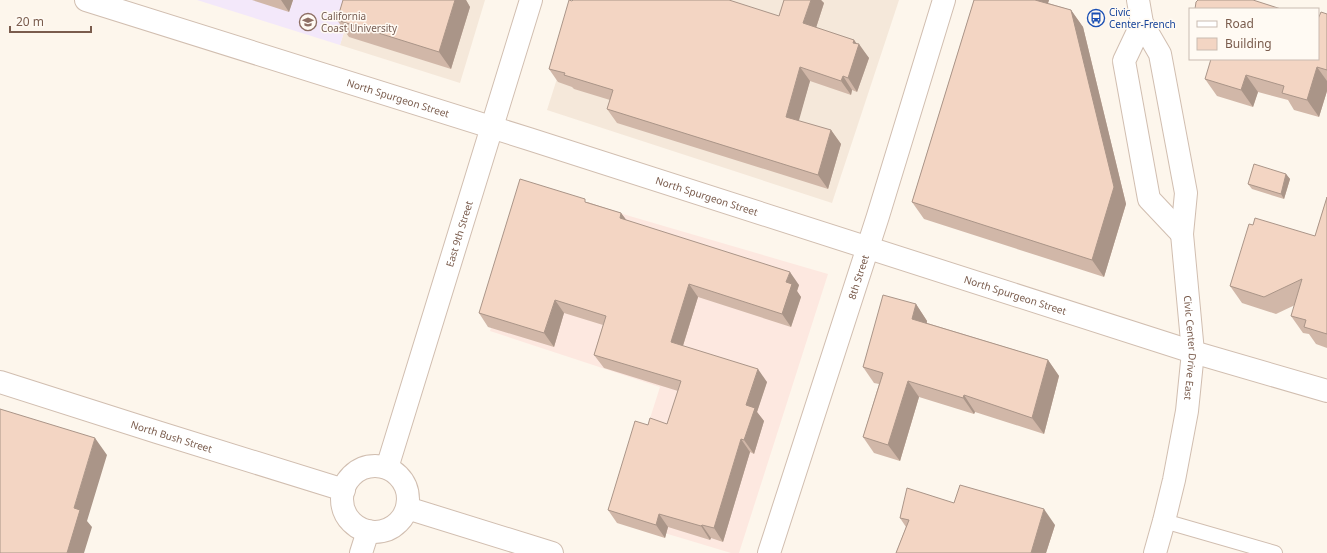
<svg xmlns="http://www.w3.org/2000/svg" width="1327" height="553" viewBox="0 0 1327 553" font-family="'Noto Sans',sans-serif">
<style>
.residential{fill:#f5e8da}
.commercial{fill:#fde8e0}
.education{fill:#f3e8fa}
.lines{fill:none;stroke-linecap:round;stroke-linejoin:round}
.service-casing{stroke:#d1beb0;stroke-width:16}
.minor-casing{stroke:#d1beb0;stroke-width:24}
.tertiary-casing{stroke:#d1beb0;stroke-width:24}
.service{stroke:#fff;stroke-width:14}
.minor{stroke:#fff;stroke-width:22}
.tertiary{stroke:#fff;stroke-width:22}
.wall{fill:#d1b7a8}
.shaded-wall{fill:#aa9588}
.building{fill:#f3d5c3;stroke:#aa9588}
.labels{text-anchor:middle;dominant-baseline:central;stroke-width:3;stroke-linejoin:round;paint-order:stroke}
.transit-label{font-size:10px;fill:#164399;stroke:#fffaf3;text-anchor:start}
.education-label{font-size:10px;fill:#785e54;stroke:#fffaf3;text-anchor:start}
.street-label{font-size:10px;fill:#7a5c4d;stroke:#fffaf3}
</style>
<rect width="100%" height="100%" fill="#fdf6ec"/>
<path class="residential" d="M354 0H485L460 83 340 45Z
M582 0H899L832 203 547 110Z"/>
<path class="commercial" d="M537 189 828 274 739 553H731L618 519 660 387 490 331Z"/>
<path class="education" d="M197 0H354L340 45Z"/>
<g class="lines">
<g class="service-casing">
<path id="service" d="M1164 521 1275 553"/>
</g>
<g class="minor-casing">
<g id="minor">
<path id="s1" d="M0 382 157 432 344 490"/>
<circle cx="375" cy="499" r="33"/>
<path id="s2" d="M387 468 531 0"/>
<path d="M407 508 552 553"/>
<path d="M361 553 368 531"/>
<path id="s3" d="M769 553 878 216 944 0"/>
</g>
</g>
<g class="tertiary-casing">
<g id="tertiary">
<path id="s4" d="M86 0 529 139 1193 352 1327 391"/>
<path id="s5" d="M1138 0 1142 23 1160 54 1186 193 1182 234 1193 352 1187 411 1174 480 1164 521 1155 553"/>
<path d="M1142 23 1124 61 1149 199 1182 234"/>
</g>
</g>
<use href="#service" class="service"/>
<use href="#minor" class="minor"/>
<use href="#tertiary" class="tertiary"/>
</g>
<path class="wall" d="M252 0H293L289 12Z
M343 0H466L470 7 451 69 349 37 337 20Z
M784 0H821L824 3 816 28 854 40 869 58 857 92 852 90 851 95 810 81 798 121 831 130 841 144 828 189 617 123 607 109 610 100 574 89 572 87 558 82 549 69 572 1 779 16Z
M974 0H1049L1048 3 1071 10 1083 27 1126 204 1104 277 924 219 912 202Z
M1327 14V91L1319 117 1294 110 1288 100 1258 92 1253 107 1217 96 1205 79 1318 59Z
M1286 174 1290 179 1284 199 1252 189 1248 184Z
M1327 197V348L1316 344 1309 334 1303 333 1291 316 1295 305 1276 314 1242 303 1230 286 1253 225 1315 236Z
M587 202 621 213 626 220 799 285 797 291 801 297 791 327 698 297 683 346 767 382 757 412 764 421 754 454 750 452 723 542 711 538 710 540 668 527 665 538 617 523 608 510 648 425 667 424 678 391 604 368 594 355 603 325 564 313 554 347 488 327 479 313Z
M916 304 927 321V323L1048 360 1059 376 1044 434 975 412 974 414 919 397 900 461 874 453 863 437 879 384 874 383 863 367Z
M954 503 1055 525 1046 553H896L906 527 900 518Z"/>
<path class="shaded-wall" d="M281 0H293L289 12Z
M455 0H466L470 7 451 69 439 52Z
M811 0H821L824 3 813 37 803 23Z
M1032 0H1049L1044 16Z
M1071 10 1083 27 1126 204 1104 277 1092 260Z
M854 40 858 46 859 44 869 58 857 92 848 78Z
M800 67 810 81 796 131 786 117Z
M1317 67 1327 81V91L1319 117 1307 100Z
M1246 75 1258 92 1253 107 1241 90Z
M843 76 852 90 851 95 841 81Z
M831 130 841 144 828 189 818 175Z
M1286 174 1290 179 1284 199 1281 194Z
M621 213 631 226 620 218Z
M790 272 799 285 797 291 801 297 791 327 782 314 786 282Z
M689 284 698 297 680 355 671 342Z
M555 300 564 313 554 347 544 333Z
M916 304 927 321 924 335 912 319Z
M1048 360 1059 376 1044 434 1032 418Z
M758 369 767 382 757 412 764 421 754 454 744 440 746 405Z
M908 381 919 397 900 461 888 445Z
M964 395 975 412 974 414 963 398Z
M95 438 107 455 87 521 92 527 84 553H67L74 508Z
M741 439 750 452 723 542 714 528Z
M1044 509 1055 525 1046 553H1031Z
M659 514 668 527 665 538 656 525Z
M702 525 711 538 710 540 701 526Z"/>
<path class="building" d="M343 0H455L439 52 337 20Z
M569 0 572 1 573 0H729L779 16 784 0H811L803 23 854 40 853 43 859 44 848 78 843 76 841 81 800 67 786 117 831 130 818 175 607 109 613 90 564 75 565 73 549 69Z
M974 0H1035L1071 10 1114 187 1092 260 912 202Z
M1198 0H1253L1281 9H1195L1196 2Z
M1321 12 1327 14V70L1317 67 1307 100 1282 93 1284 86 1246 75 1241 90 1205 79 1211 59H1318V19Z
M1254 164 1286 174 1281 194 1248 184Z
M520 179 585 199V202L621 213 620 218 790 272 786 282 792 284 782 314 689 284 671 342 758 369 746 405 755 408 744 440 741 439 714 528 702 525 701 526 659 514 656 525 608 510 635 421 648 425 650 418 667 424 681 381 594 355 606 316 555 300 544 333 479 313Z
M1327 197V334L1304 327 1306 320 1291 316 1302 279 1264 297 1230 286 1249 224 1253 225 1255 218 1315 236Z
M883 295 916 304 912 319 1048 360 1032 418 964 395 963 398 908 381 888 445 863 437 883 373 863 367Z
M0 409 95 438 74 508 80 510 67 553H0Z
M960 485 1044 509 1031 553H896L909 520 900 518 907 488 954 503Z"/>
<defs>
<g id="bus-ring" transform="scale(0.9)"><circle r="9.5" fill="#fffaf3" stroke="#1a4fb4" stroke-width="1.5"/><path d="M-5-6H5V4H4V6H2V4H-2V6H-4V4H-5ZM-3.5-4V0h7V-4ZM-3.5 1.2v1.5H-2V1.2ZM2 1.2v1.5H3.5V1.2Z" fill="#1a4fb4"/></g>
<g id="university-ring" transform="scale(0.9)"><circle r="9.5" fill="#fffaf3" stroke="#8d6e63" stroke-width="1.5"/><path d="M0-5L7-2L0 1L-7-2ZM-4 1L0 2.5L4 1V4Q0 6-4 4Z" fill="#8d6e63"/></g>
</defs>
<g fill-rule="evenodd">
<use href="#bus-ring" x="1096" y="18"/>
<use href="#university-ring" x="308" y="22"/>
</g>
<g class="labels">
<g class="transit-label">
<text x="1109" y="12">Civic<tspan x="1109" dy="12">Center-French</tspan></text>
</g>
<g class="education-label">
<text x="321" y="16">California<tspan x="321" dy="12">Coast University</tspan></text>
</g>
<g class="street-label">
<text stroke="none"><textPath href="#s4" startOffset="327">North Spurgeon Street</textPath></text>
<text stroke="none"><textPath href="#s4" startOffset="651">North Spurgeon Street</textPath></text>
<text stroke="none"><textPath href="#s2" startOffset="245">East 9th Street</textPath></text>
<text stroke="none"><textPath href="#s3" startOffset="290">8th Street</textPath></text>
<text stroke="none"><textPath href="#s4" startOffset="975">North Spurgeon Street</textPath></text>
<text stroke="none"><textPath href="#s5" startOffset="356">Civic Center Drive East</textPath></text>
<text stroke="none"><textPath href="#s1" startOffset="180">North Bush Street</textPath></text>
</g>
</g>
<rect x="1189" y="8" width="130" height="52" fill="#fffaf3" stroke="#cabbb1"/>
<rect x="1197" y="21" width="20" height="6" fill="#ffffff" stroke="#cabbb1"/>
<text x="1225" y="28" font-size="12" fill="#7a5c4d">Road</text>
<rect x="1197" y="38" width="20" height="12" fill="#f3d5c3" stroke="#cabbb1"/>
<text x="1225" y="48" font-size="12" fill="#7a5c4d">Building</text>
<path d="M10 26v6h81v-6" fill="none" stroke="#7a5c4d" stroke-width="2"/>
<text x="16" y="26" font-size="12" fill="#7a5c4d" stroke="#fffaf3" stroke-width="3" paint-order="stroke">20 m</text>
</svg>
